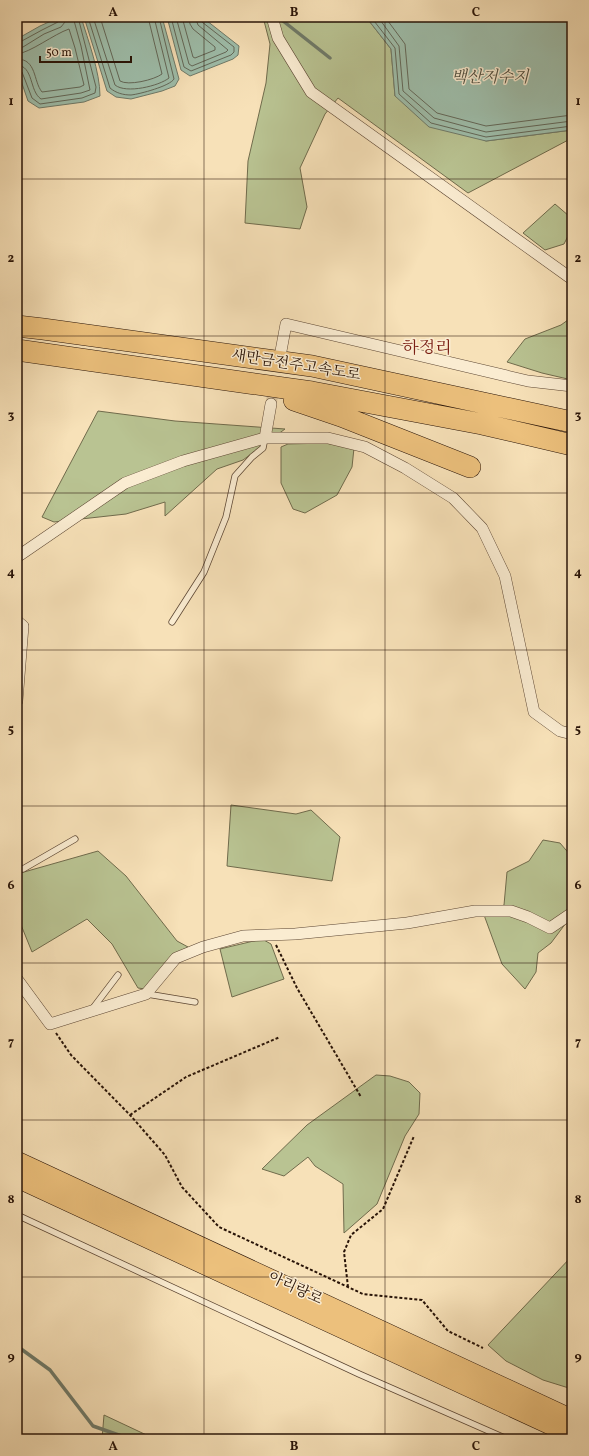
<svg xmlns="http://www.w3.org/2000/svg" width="589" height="1456" viewBox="0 0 589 1456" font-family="Vollkorn,'Noto Serif KR',serif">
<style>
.green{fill:#b9c392;stroke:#706b4c}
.water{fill:#9ebeab;stroke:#6f7a69}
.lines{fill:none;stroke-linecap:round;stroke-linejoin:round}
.shore{stroke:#636859;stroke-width:1}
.stream{stroke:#6f7a69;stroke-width:3.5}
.minor-tunnel{stroke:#d8c29d;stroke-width:11;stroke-dasharray:11 5.5;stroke-linecap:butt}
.service-casing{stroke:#5c4633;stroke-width:7}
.minor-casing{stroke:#5c4633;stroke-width:12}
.trunk-casing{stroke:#281307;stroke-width:20}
.motorway-casing{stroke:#281307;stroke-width:22}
.path{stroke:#281307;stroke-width:2;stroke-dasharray:3 2;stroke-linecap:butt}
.service{stroke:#faecd1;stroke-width:5.5}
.minor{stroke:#faecd1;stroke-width:11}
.trunk{stroke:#ecc07c;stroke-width:19}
.motorway{stroke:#ecc07c;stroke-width:21}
.grid{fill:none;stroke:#281307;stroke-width:1;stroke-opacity:0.55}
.labels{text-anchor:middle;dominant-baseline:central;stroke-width:3;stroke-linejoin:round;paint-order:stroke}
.street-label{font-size:15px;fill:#281307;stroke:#faecd1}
.water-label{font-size:16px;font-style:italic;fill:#514f40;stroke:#faecd1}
.quarter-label{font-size:17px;fill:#7a1f14;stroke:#faecd1}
.neatline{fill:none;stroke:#281307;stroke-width:1.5}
.grid-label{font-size:13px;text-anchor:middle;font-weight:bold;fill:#281307}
</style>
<rect width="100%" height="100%" fill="#f7e1b8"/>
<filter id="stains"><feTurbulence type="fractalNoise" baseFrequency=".005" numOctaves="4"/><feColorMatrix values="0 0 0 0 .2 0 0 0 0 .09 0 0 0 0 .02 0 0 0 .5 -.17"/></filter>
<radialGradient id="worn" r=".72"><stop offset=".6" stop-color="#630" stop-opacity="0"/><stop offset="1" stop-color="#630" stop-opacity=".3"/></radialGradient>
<path class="green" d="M263 17H366L391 49 395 96 486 141 572 130V138L468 193 338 98 325 114 300 168 307 207 300 229 245 223 248 161 266 83 270 44Z
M555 204 569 216 571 230 564 244 545 250 523 233Z
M572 317V380L542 373 507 362 525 339 561 325Z
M98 411 175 421 285 429 243 460 217 469 165 516V502L126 514 54 522 42 517Z
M326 443 354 448 352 467 337 495 305 513 293 509 281 483V447L288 444Z
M231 805 296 814 311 810 340 837 332 881 227 866Z
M543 840 560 843 572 857V919L566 923 551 943 538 953 536 972 525 989 502 964 484 915 504 905 507 872 529 861Z
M98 851 126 876 177 941 188 947 169 959 145 989 138 988 112 944 87 919 32 952 17 915V874Z
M262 939 271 944 284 979 232 997 220 949Z
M376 1075 390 1076 409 1082 420 1093 419 1114 405 1136 377 1204 344 1233 343 1184 315 1166 308 1157 284 1176 262 1169 307 1125Z
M572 1256V1389L543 1380 506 1361 488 1345Z
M104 1415 155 1439H102Z"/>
<path class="water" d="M60 17H81C88 40 100 72 100 96L84 102 39 108 28 101 17 69V39L40 26Z
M84 17H162L179 79 175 86 162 91 131 99 116 97 107 91Z
M167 17H202L239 46 238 55 233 59 190 76 181 70Z
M366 17H572V130L486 141 429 127 395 96 391 49Z"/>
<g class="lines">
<path class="shore" d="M88 17 110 88C116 93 123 95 131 95 140 94 170 86 174 79L159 17
M93 17 115 85C126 94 159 86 169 78L154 17
M100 17 120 81C128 86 154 80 162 74L148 17
M171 17 184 67 191 71 231 55 234 52V47L202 22 200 17
M176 17 189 64 192 66 226 52 228 50 198 25 195 17
M182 17 193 57 195 58 215 50V47L193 29 190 24 189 17
M371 17 395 48 399 94 431 123 486 137 572 126
M378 17 399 46 403 91 434 118 486 132 572 121
M385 17 405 44 409 89 437 113 486 126 572 115
M17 43 20 42 42 30 58 22 60 17
M17 48 23 47 44 34 61 27 65 22 66 17
M17 54C30 53 54 34 69 29L75 48 84 85 80 87 42 92C33 81 37 59 17 59
M17 65C34 66 29 91 41 99L81 93 90 90 81 46 73 17
M17 70 22 72 32 98 40 104 82 98 95 93 96 87 78 17"/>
<path class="stream" d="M278 17 330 58
M17 1346 50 1370 93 1426 130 1439"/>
<path class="minor-tunnel" d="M271 404 280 357"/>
<g class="service-casing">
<path id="service" d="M172 622 204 572 226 517 235 476 252 457 263 448 265 438
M17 869H23L75 839
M147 994 195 1002
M93 1008 118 975
M17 1215 359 1374 507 1439"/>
</g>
<g class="minor-casing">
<path id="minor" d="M272 17 278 38 311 92 572 279
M281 351 286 324 528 381 572 386
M265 438H328L365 447 405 468 453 498 482 528 505 576 534 712 560 731 572 734
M17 557 125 483 183 461 265 438 271 404
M17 621 23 626 17 701
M17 979 50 1024 146 994 176 958 203 947 243 936 295 934 407 923 475 911H511L528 917 550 928 572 913"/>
</g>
<g class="trunk-casing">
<path id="trunk" d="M17 1161 572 1419
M17 1178 572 1435"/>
</g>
<g class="motorway-casing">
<path id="motorway" d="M17 326 43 329 312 366 572 422
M17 350 312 392 482 424 572 445
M294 400 341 416 470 467"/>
</g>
<path class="path" d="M276 945 297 988 361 1097
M56 1033 71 1055 130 1115 165 1155 182 1187 219 1227 363 1294 422 1300 448 1331 483 1348
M130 1115 186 1077 280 1037
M348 1287 344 1252 351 1235 383 1209 414 1136"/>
<use href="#service" class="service"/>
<use href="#minor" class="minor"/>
<use href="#trunk" class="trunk"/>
<use href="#motorway" class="motorway"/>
</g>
<path class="grid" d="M204 17V1439M385 17V1439M17 179H572M17 336H572M17 493H572M17 650H572M17 806H572M17 963H572M17 1120H572M17 1277H572"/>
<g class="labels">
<g class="street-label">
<text transform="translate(296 366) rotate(9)">새만금전주고속도로</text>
<text transform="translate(295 1289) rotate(25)">아리랑로</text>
</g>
<g class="water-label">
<text x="490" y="78">백산저수지</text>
</g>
<g class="quarter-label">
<text x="427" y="348">하정리</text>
</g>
</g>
<rect width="589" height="1456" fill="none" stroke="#f7e1b8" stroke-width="44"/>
<path d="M40 56v6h91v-6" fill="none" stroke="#281307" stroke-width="2"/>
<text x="46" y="56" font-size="12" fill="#281307" stroke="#faecd1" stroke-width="3" paint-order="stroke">50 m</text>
<rect x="22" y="22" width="545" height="1412" class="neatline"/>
<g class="grid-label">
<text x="113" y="16">A</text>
<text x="294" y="16">B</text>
<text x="476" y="16">C</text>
<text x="11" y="105">1</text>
<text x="578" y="105">1</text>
<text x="11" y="262">2</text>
<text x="578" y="262">2</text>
<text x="11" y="419">3</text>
<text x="578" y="419">3</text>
<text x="11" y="576">4</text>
<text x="578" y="576">4</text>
<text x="11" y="733">5</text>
<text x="578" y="733">5</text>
<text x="11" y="889">6</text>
<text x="578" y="889">6</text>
<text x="11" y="1046">7</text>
<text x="578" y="1046">7</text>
<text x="11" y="1203">8</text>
<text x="578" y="1203">8</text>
<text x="11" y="1360">9</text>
<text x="578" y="1360">9</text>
<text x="113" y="1450">A</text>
<text x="294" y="1450">B</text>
<text x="476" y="1450">C</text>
</g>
<rect width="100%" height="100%" filter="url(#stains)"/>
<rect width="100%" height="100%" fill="url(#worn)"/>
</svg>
